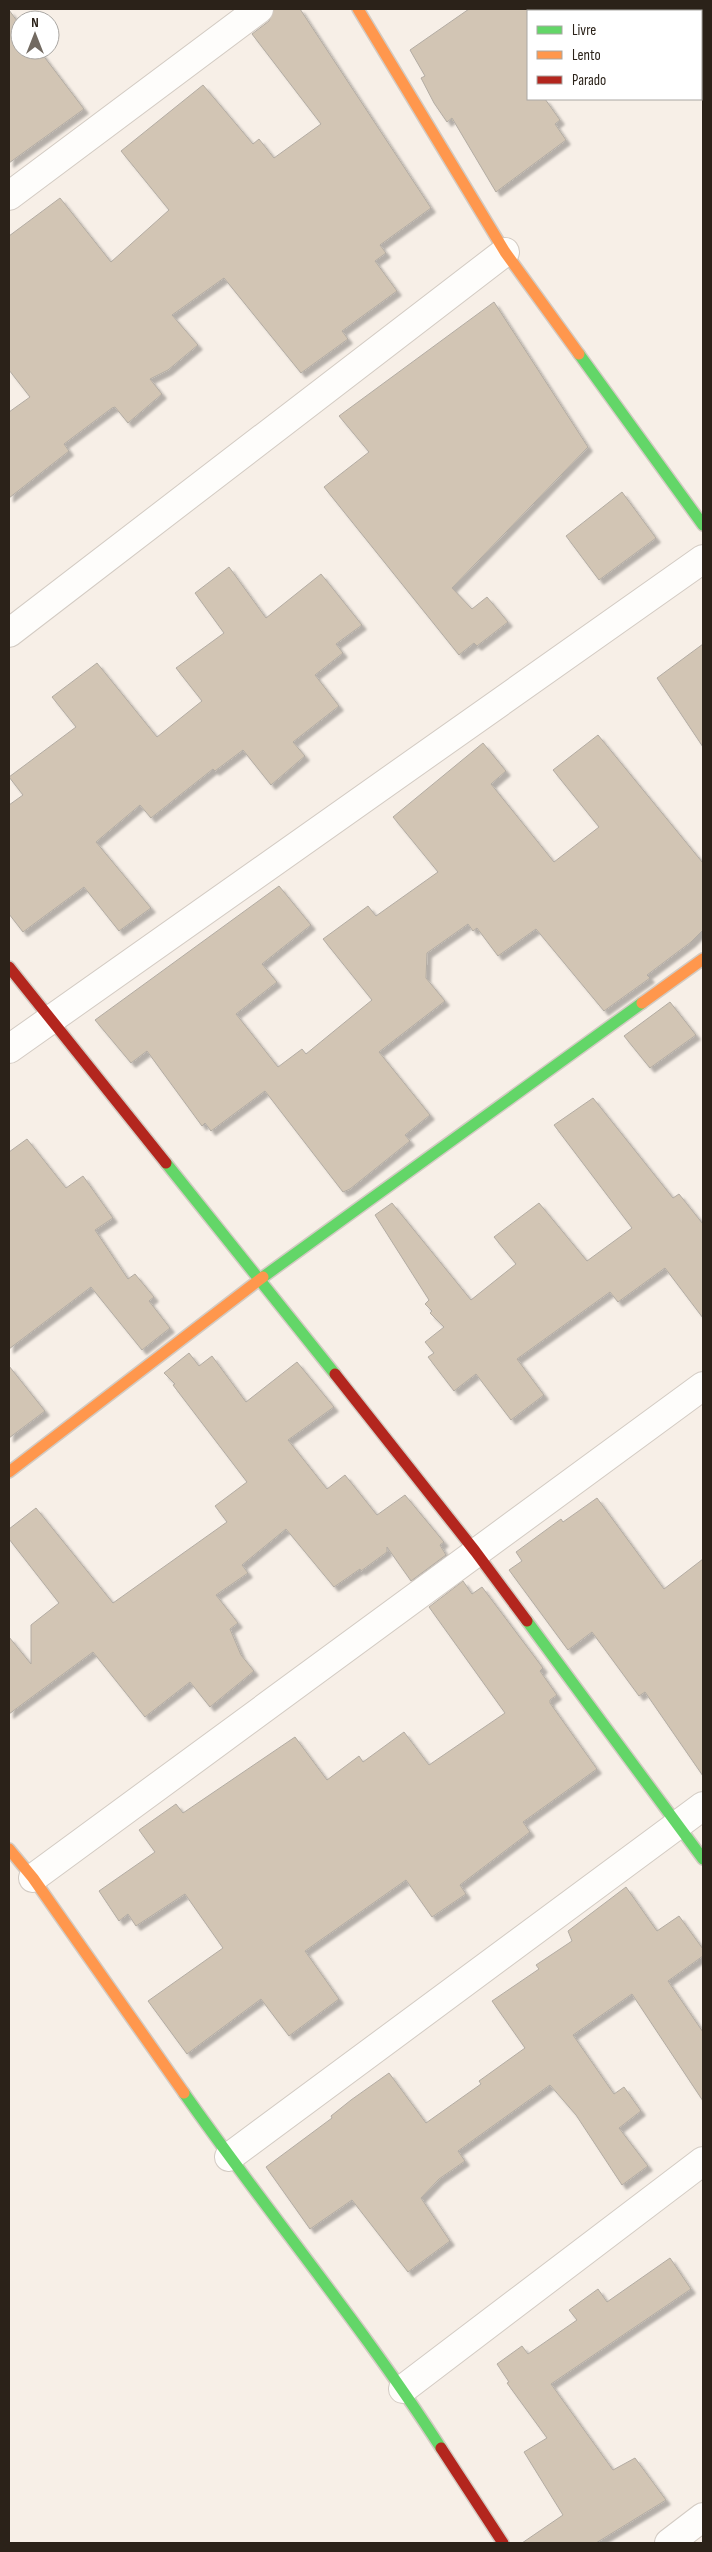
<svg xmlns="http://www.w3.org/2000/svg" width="712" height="2552" viewBox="0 0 712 2552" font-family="'Sofia Sans Condensed',sans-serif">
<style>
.building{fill:#d2c5b4;stroke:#b3aca3;filter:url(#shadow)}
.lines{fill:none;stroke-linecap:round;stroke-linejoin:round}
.street-casing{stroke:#d3cbc3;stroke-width:30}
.fast-casing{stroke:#d3cbc3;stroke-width:14}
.slow-casing{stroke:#d3cbc3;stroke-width:14}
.jam-casing{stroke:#d3cbc3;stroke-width:14}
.street{stroke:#fefdfb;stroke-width:28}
.fast{stroke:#63d668;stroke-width:11}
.slow{stroke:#ff974d;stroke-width:11}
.jam{stroke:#b3261e;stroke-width:11}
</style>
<defs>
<filter id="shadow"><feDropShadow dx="4.5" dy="4.5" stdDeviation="1" flood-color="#0004"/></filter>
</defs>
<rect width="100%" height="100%" fill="#f7efe7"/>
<path class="building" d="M274 9H300L431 208 380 245 386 253 375 261 397 291 342 331 348 339 301 373 224 278 172 315 198 345 168 370 150 379 162 394 128 423 115 407 112 408 64 444 69 451 9 498V412L30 397 9 370V236L60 198 111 262 169 210 121 151 203 85 253 144 259 139 274 158 321 124 252 34 269 21Z
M469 9H528V99H545L560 120 555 124 566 140 496 192 452 118 447 122 434 103 421 78 425 76 410 50Z
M9 10 20 25V50H39L84 109 9 163Z
M494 302 588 447 452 588 472 609 487 597 508 622 477 646 474 643 459 655 324 487 369 452 339 416Z
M622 492 656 538 599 580 566 536Z
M229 567 266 618 321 574 334 590 362 625 336 644 343 653 315 675 339 706 293 742 305 756 271 785 243 750 215 771 213 769 151 818 140 805 96 842 151 908 119 931 84 887 23 932 9 914V805L23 795 9 777 76 727 52 697 97 663 157 737 202 701 176 668 224 633 195 593Z
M703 644V747L657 678Z
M598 735 703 863V930L691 942 647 975 650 978 604 1011 536 929 498 956 477 928 473 931 468 924 427 953 426 978 445 1001 379 1052 430 1115 405 1135 410 1141 350 1189 343 1192 265 1091 211 1131 205 1123 202 1126 147 1051 131 1063 95 1020 279 886 311 925 262 964 277 982 236 1014 278 1067 302 1049 306 1054 372 1000 323 939 368 906 376 916 438 872 393 817 483 743 506 771 491 784 554 862 599 827 553 770Z
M670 1002 696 1035 650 1068 624 1036Z
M593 1098 673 1198 679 1194 703 1224V1318L665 1268 618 1302 610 1292 517 1359 544 1395 511 1420 476 1374 454 1391 428 1357 434 1353 425 1342 444 1327 430 1313 432 1311 425 1304 429 1300 375 1215 392 1203 471 1300 516 1264 494 1237 539 1203 587 1261 632 1228 554 1125Z
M27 1139 66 1188 83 1176 113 1218 95 1230 128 1279 135 1274 154 1297 149 1301 170 1328 142 1350 91 1287 9 1349V1152Z
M189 1353 199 1366 212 1356 246 1402 297 1362 334 1407 288 1440 327 1489 345 1475 377 1515 405 1495 444 1542 440 1545 446 1555 411 1581 387 1547V1552L361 1571 360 1569 334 1587 286 1529 242 1565 248 1573 216 1595 238 1623 230 1629 241 1655 254 1671 210 1707 190 1682 145 1717 93 1652 9 1714V1637L31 1664V1625L59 1603 9 1539V1529L36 1508 113 1603 227 1522 215 1506 247 1482 173 1385 175 1384 164 1373Z
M9 1366 45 1411 9 1438Z
M597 1498 664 1589 703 1559V1776L645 1692 639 1696 592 1632 568 1650 509 1570 522 1561 516 1552 561 1519 563 1522Z
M463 1581 472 1594 482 1587 543 1668 540 1671 557 1695 550 1700V1703L597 1769 523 1822 530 1832 460 1885 466 1894 432 1917 406 1880 305 1951 339 1999 289 2036 261 1999 187 2054 148 2001 223 1948 185 1894 136 1926 128 1914 119 1921 99 1891 155 1852 139 1830 176 1804 183 1813 295 1737 327 1780 359 1756 363 1762 404 1732 429 1765 505 1713 429 1607Z
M626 1887 657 1931 679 1916 703 1949V1956L668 1981 703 2032V2101L632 1994 573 2035 614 2094 624 2087 641 2111 619 2128 648 2166 622 2185 576 2115 550 2085 458 2151 465 2161 439 2179 421 2198 450 2241 408 2272 352 2200 310 2229 266 2167 332 2118 331 2116 351 2100 389 2073 426 2123 481 2084 479 2081 525 2048 492 2001 539 1969 536 1965 572 1941 568 1931Z
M670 2258 691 2289 551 2384 613 2470 635 2458 666 2500 596 2543H522L563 2515 524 2452 547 2438 507 2383 509 2382 497 2364 522 2346 528 2354 577 2320 569 2310 598 2289 607 2302Z"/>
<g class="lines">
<g class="street-casing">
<path id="street" d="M9 196 259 9
M9 633 505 252
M9 1049 703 559
M33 1878 703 1386
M229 2157 703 1806
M403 2389 703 2161
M669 2543 703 2517"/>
</g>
<g class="fast-casing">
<path id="fast" d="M579 354 703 525
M166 1163 335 1374
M263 1277 642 1003
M527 1621 703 1859
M184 2093C268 2213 362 2325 441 2448"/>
</g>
<g class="slow-casing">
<path id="slow" d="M358 9 505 252 579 354
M642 1003 703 959
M9 1472 263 1277
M9 1849 33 1878 184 2093"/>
</g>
<g class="jam-casing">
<path id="jam" d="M9 967 166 1163
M335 1374 475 1551 527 1621
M441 2448 503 2543"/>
</g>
<use href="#street" class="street"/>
<use href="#fast" class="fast"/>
<use href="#slow" class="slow"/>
<use href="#jam" class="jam"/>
</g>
<rect width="712" height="2552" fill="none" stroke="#2b2219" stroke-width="20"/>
<rect x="527" y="10" width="175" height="90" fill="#ffffff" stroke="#aaa7a3"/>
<rect x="537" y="26" width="25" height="8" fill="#63d668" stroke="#aaa7a3"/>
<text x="572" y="35" font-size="15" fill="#2b2219">Livre</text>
<rect x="537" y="51" width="25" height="8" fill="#ff974d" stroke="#aaa7a3"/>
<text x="572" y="60" font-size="15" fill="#2b2219">Lento</text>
<rect x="537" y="76" width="25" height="8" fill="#b3261e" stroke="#aaa7a3"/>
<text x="572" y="85" font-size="15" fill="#2b2219">Parado</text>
<g transform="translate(35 35)"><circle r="24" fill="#ffffff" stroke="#aaa7a3"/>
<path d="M0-4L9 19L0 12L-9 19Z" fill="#726a61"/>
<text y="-8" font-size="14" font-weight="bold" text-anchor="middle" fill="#2b2219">N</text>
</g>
</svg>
